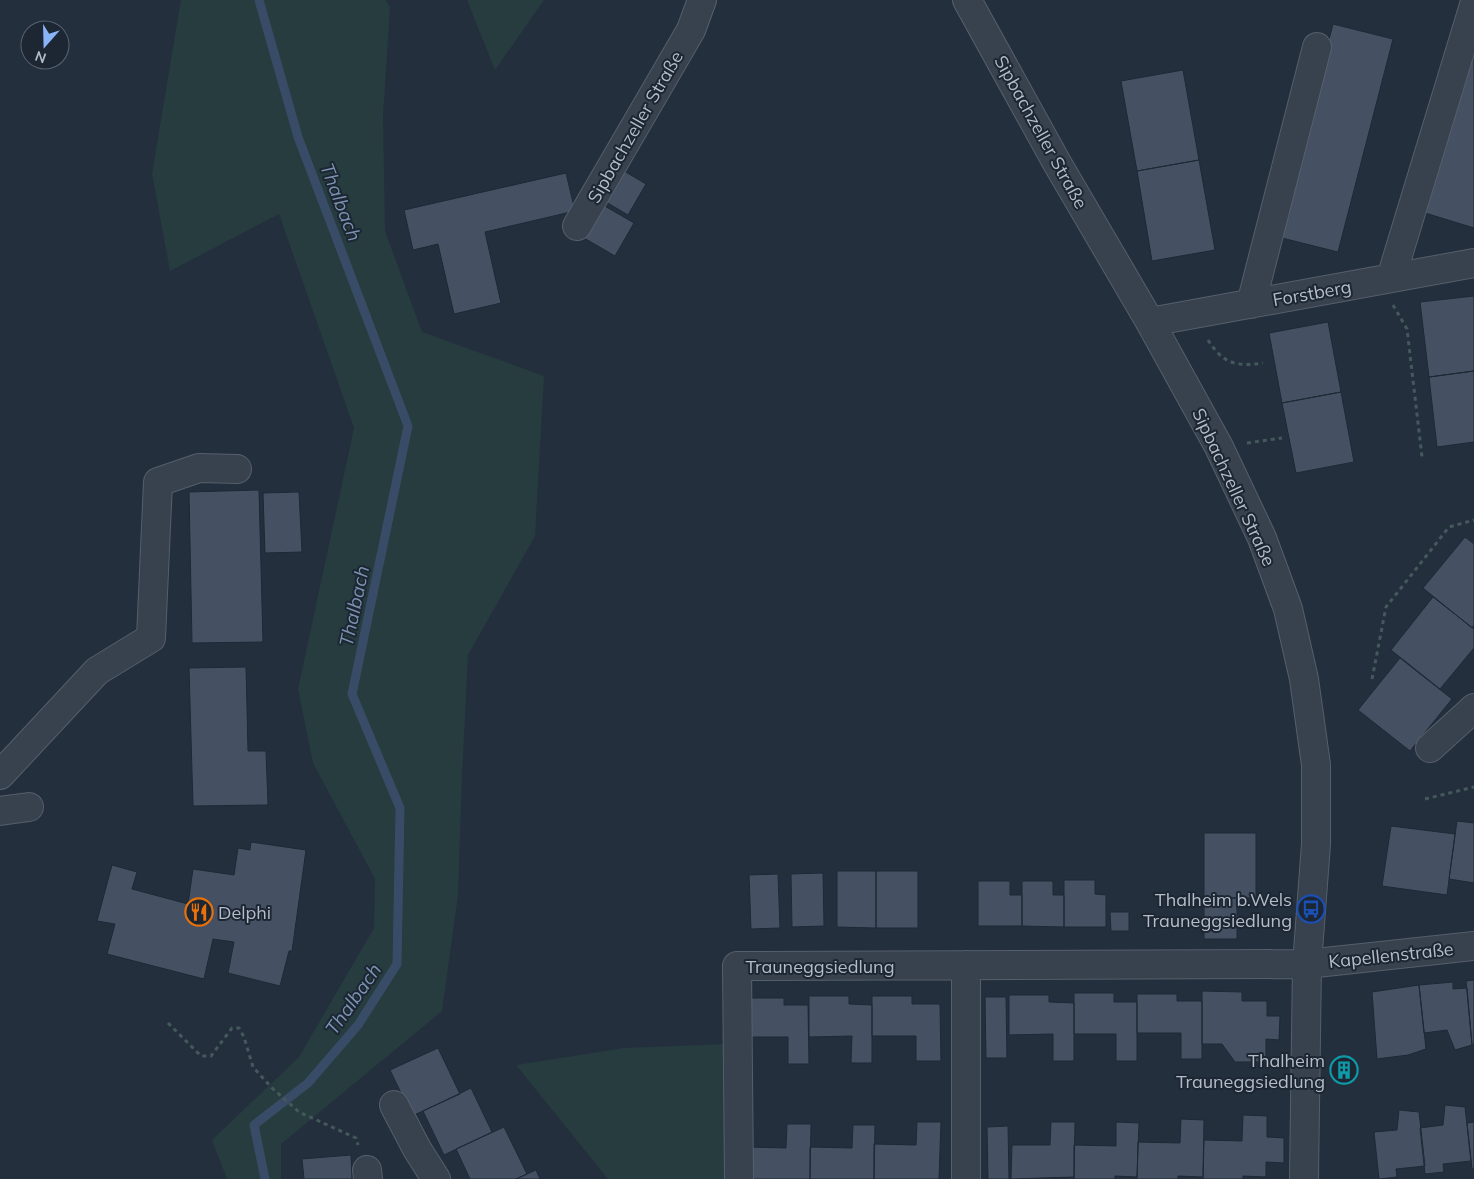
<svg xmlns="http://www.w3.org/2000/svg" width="1474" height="1179" viewBox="0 0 1474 1179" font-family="Mulish,sans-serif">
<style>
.green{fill:#263c3f}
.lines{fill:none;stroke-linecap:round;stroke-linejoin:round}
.stream{stroke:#394c67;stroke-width:9}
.building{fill:#455162;stroke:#1f2835}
.minor-casing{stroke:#565f6c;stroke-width:30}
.path{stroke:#44595c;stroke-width:3;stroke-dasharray:4 4;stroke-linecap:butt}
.minor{stroke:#38414e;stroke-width:28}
.labels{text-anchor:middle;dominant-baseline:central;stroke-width:4;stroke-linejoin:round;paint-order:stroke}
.street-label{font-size:18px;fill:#b4bcc9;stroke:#1d2633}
.poi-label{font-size:18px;fill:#b4bcc9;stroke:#1d2633;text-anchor:end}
.water-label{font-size:19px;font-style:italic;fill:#7c92b1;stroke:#1d2633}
</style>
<rect width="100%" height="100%" fill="#242f3e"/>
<path class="green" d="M181 0H386L390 7 383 116 385 231 422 332 544 376 535 536 468 655 462 776 458 895 442 1011 281 1144V1179H227L212 1140 299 1057 374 928 375 879 313 763 298 689 354 428 279 214 170 271 152 174Z
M467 0H544L495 70Z
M728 1044 729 1179H608L516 1065 624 1048Z"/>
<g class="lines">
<path class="stream" d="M259 0 298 137 408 426 352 694 400 808 397 964 358 1025 308 1083 254 1125 265 1179"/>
</g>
<path class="building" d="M1333 24 1393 39 1338 252 1278 237Z
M1474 41V228L1422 212Z
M1183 70 1199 160 1137 171 1121 81Z
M1199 160 1215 250 1152 261 1137 171Z
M624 171 646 184 628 215 606 202Z
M566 173 575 211 485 232 501 303 454 314 438 244 413 250 404 210Z
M603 205 634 223 615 256 584 238Z
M1474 296V371L1429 377 1420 302Z
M1328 322 1341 392 1282 403 1269 333Z
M1474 371V442L1437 447 1429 377Z
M1341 392 1354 462 1296 473 1282 403Z
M259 490 263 642 192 643 189 492Z
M299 492 302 552 265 553 263 493Z
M1465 537 1474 544V625L1472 628 1423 588Z
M1433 597 1474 629V648L1440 689 1391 650Z
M1400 658 1452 699 1410 751 1358 710Z
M246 667 248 751H266L268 805 193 806 189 668Z
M1457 821 1474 823V883L1449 879Z
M1391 826 1455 834 1447 895 1382 886Z
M1204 833H1256V898H1204Z
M251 842 306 850 292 951H289L280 986 228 973 234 942 213 939 204 979 107 954 115 924 97 921 112 865 137 872 132 889 188 904 193 869 234 875 238 848 250 850Z
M837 871H876V928L837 927Z
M876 871H918V928H876Z
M823 873 824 926 792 927 791 874Z
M778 874 780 928 751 929 749 875Z
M1064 880H1095V894L1106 895V927H1064Z
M978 881H1010V895H1022V926H978Z
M1022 881H1053V895H1064V927L1022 926Z
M1204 898H1237V939H1204Z
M1110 912H1129V931H1111Z
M1474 980V1045H1472L1466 981Z
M1453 982V989L1467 988 1472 1045 1455 1050 1447 1030 1424 1033 1419 985Z
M1419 985 1426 1049 1408 1055 1377 1059 1372 992Z
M1202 991 1242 992V1001H1267V1016H1280L1279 1040 1266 1039V1062H1235L1222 1044H1202Z
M1074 993H1114V1002H1137V1061H1116V1034H1074Z
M1137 994H1177V1001H1202V1059H1181V1033H1137Z
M1009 995H1049V1002L1074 1003V1061H1053V1034L1009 1035Z
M809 996H849V1004L872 1005V1063H851L852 1036 809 1037Z
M872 996H912V1004H940L941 1061H916V1036H872Z
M985 997H1006L1007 1058H986Z
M744 998H784V1005H808L809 1064H788V1037H744Z
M438 1048 460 1094 412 1116 390 1070Z
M1339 1060H1350L1349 1079H1339Z
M471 1088 492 1132 444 1155 423 1111Z
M1445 1105 1465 1107 1471 1161 1443 1164 1444 1172 1425 1174 1420 1128 1443 1125Z
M1399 1110 1419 1112 1425 1166 1396 1169 1397 1177 1379 1179 1374 1132 1397 1130Z
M1243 1115 1267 1116V1137L1284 1138V1163L1266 1162V1177L1243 1176V1179H1203L1204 1140 1242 1141Z
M1181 1119 1204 1120 1203 1177 1178 1176V1179H1137L1138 1142 1180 1143Z
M917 1122H941L939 1179H874V1144L916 1145Z
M1051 1122H1075L1074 1177 1011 1179 1012 1145H1050Z
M1116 1122 1139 1123 1137 1177 1115 1176V1179H1074V1145L1116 1146Z
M1474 1122V1169H1472L1467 1123Z
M787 1124H811L810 1179H747L748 1147 786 1148Z
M853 1125H875L874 1179H810V1147L852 1148Z
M1008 1126 1009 1179H988L987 1127Z
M504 1127 527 1174 516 1179H470L456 1149Z
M351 1155 352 1179H304L302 1159Z
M536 1170 540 1179H516L527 1174Z"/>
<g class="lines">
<g class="minor-casing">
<path id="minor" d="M967 0 1057 163 1150 322 1219 447 1262 538 1288 609 1304 679 1316 765V844L1307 964 1304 1179
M577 226 691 30 702 0
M1391 278 1474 5
M1251 304 1317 47
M1150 322 1474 263
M1430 748 1474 708
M0 775 97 671 151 638 158 482 199 468 237 469
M0 811 29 807
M966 965V1179
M394 1105 417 1149 436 1179
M367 1170 368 1179
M739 1179 737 966 1307 964 1474 946"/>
</g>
<path class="path" d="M1393 305 1407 329 1422 457
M1208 340C1223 364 1237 367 1263 363
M1247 443 1282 438
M1372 679 1386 607 1449 527 1474 520
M1425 799 1474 787
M168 1023 201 1056H211L232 1028H239L244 1037 253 1067 272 1088 299 1112 356 1138 358 1145"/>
<use href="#minor" class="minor"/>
</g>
<defs>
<g id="bus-ring" transform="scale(1.4375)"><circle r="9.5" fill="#1d2633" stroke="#1a4fb4" stroke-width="1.5"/><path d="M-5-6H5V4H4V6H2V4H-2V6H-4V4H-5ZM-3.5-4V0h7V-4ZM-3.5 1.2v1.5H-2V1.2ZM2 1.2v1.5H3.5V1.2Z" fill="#1a4fb4"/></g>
<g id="restaurant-ring" transform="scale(1.4375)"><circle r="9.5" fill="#1d2633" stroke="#e8710a" stroke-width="1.5"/><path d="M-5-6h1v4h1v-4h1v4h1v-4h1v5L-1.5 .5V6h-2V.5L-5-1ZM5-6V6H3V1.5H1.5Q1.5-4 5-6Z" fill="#e8710a"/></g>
<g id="building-ring" transform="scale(1.4375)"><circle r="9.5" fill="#1d2633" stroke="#0f9aa8" stroke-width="1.5"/><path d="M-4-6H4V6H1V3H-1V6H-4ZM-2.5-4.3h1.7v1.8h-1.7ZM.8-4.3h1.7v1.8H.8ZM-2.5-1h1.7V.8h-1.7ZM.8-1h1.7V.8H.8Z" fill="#0f9aa8"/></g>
</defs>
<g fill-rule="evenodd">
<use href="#bus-ring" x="1311" y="909"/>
<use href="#restaurant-ring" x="199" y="912"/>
<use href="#building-ring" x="1344" y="1070"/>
</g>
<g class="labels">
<g class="street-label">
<text transform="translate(635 127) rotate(-60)">Sipbachzeller Straße</text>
<text transform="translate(1041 132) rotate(61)">Sipbachzeller Straße</text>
<text transform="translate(1312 293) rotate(-10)">Forstberg</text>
<text transform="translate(1234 487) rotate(65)">Sipbachzeller Straße</text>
<text transform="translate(1391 955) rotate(-6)">Kapellenstraße</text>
<text x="820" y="966">Trauneggsiedlung</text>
</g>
<g class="poi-label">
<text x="1292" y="899">Thalheim b.Wels<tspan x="1292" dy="21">Trauneggsiedlung</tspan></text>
<text x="218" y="912" text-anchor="start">Delphi</text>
<text x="1325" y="1060">Thalheim<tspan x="1325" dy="21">Trauneggsiedlung</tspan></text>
</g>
<g class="water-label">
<text transform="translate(341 202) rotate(69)">Thalbach</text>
<text transform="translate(354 606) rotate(-78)">Thalbach</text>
<text transform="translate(353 999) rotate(-55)">Thalbach</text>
</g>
</g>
<g transform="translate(45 45) rotate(200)"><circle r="24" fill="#1d2633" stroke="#59626f"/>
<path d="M0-4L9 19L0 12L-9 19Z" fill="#8ab4f8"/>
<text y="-8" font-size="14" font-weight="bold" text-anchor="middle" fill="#b4bcc9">N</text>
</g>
</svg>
